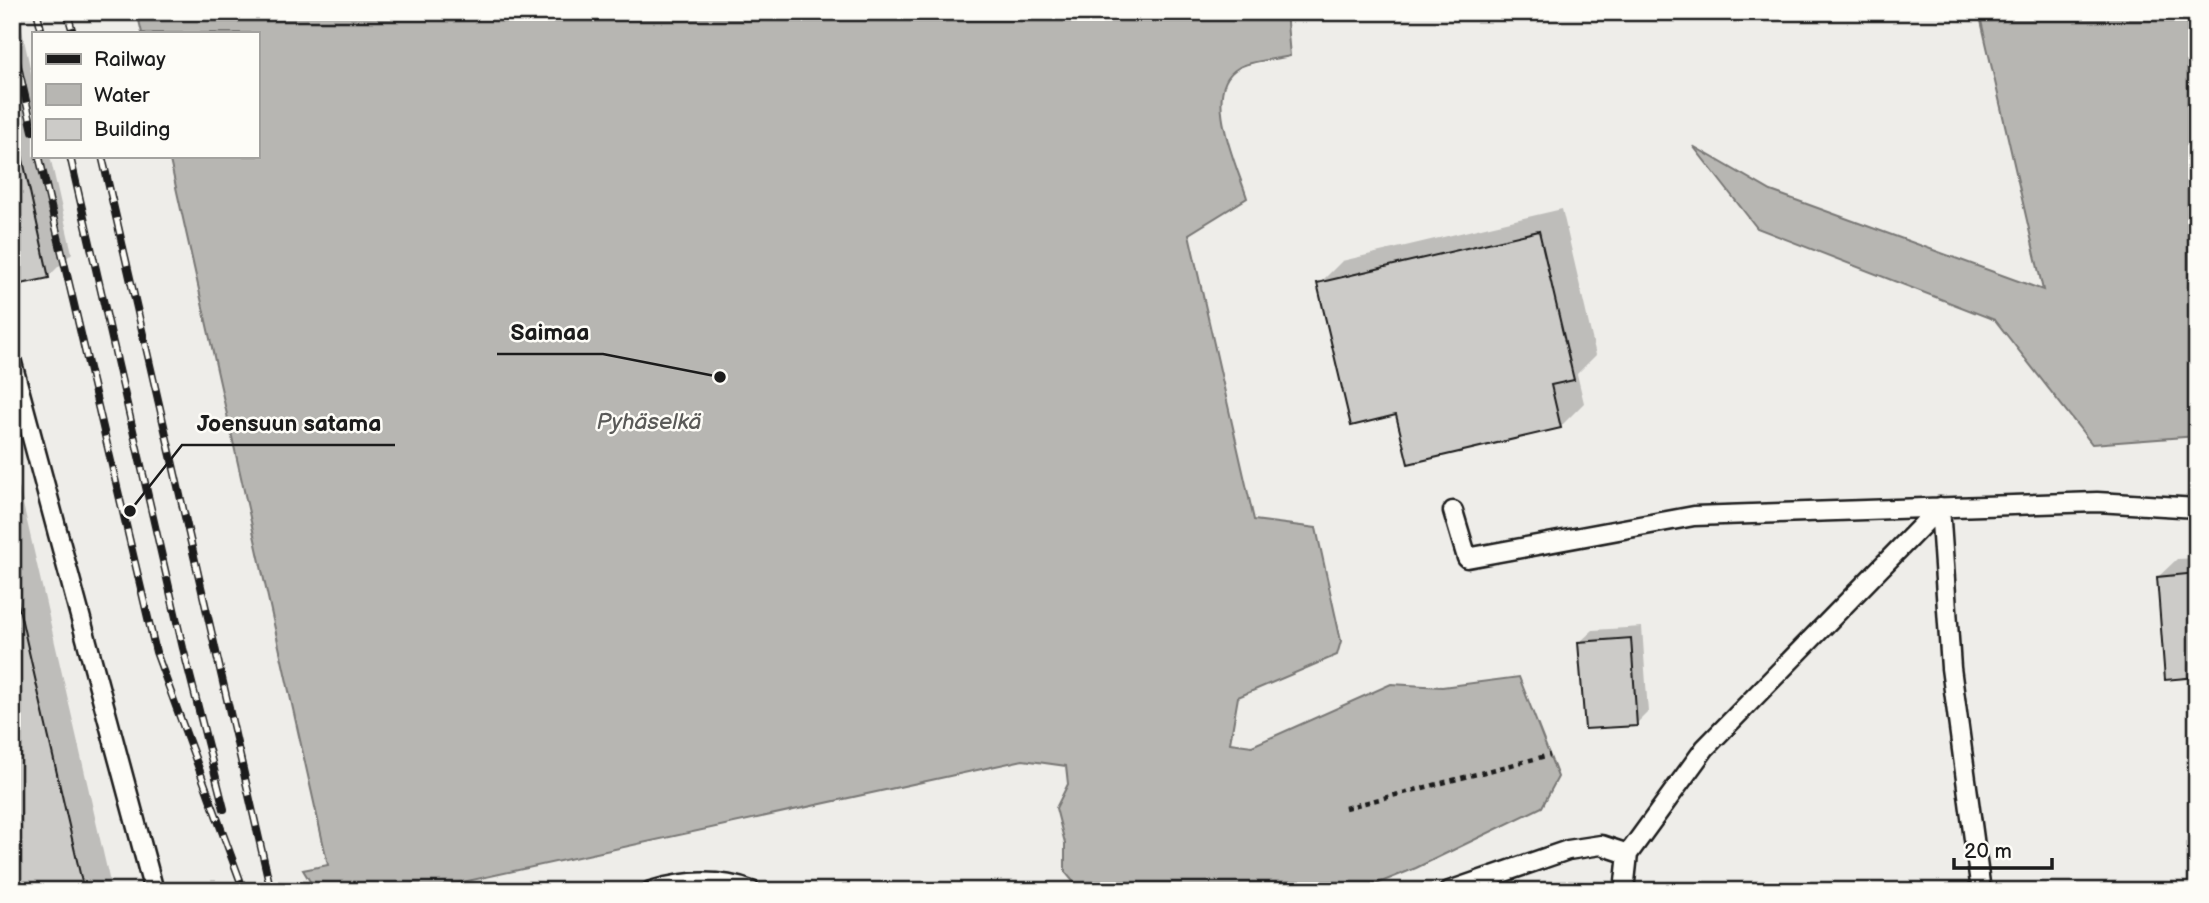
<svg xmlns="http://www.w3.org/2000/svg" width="2209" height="903" viewBox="0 0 2209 903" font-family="'Balsamiq Sans',sans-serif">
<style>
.built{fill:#eeede9}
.water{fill:#b7b6b2;stroke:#797876;stroke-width:2}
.shadow{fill:#0003}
.building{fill:#cccbc8;stroke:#1c1c1c;stroke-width:2}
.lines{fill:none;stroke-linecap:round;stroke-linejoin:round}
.lane-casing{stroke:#1c1c1c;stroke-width:23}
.path{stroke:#1c1c1c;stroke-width:4.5;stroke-dasharray:5 5;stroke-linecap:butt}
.lane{stroke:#fdfcf7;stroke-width:18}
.rail-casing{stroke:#1c1c1c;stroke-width:8}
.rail{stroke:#fdfcf7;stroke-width:5;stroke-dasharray:16;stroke-linecap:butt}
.labels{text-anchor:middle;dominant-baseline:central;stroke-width:5;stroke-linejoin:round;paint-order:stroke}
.water-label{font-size:23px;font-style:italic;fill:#5a5a58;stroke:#fdfcf7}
.leader{fill:none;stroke:#1c1c1c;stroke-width:2.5}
.callout-dot{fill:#1c1c1c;stroke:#fdfcf7;stroke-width:2.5}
.callout-label{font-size:23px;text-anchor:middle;font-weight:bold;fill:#1c1c1c;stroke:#fdfcf7;stroke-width:5;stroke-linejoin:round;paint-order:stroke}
</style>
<rect width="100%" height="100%" fill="#fdfcf7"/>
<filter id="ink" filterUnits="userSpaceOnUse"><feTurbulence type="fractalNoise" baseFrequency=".0143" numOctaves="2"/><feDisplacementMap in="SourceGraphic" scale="14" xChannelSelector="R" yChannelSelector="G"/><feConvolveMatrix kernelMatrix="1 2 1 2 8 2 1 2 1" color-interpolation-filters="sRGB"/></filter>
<g filter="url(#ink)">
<path class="built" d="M12 12H137L142 33H33V156H169L328 866 304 870 316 891H12Z
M1286 12H1979L2043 291 1771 191 1695 148 1758 228 1995 320 2092 444 2197 436V891H1359L1416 868 1558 776 1519 677 1442 687 1391 684 1252 746 1230 744 1238 697 1337 655 1254 520 1189 234 1247 198 1221 116V87L1237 68 1290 56Z
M1023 760 1066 765 1068 784 1056 808 1065 843V872L1081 891H422Z"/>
<path class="water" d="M137 12H1286L1290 56C1275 60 1251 60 1238 68 1200 90 1238 168 1247 198L1189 234 1254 520 1316 528 1341 641 1337 655 1238 697 1230 743 1252 746 1391 684 1442 687 1519 677 1558 777 1542 807 1416 868 1359 891H1081L1065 872V843L1056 808 1068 784 1066 766 1023 760 422 891H316L303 870 328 865 169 156H257V33H142Z
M1979 12H2197V436L2092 444 1995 320 1757 228 1693 146 1771 191 2043 290Z"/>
<path class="shadow" d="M12 12H18L33 81V156H50L72 253 49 276 12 285Z
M1562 209 1596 355 1577 374 1584 403 1561 426 1409 462 1398 413 1319 284 1342 261Z
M15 469 112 891H12V470Z
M2197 558V675L2158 577 2177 559Z
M1642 627 1648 712 1636 724 1580 642 1593 630Z"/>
<path class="building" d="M12 110 49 278 12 286Z
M1539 231 1574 380 1551 385 1561 428 1408 464 1396 415 1351 426 1317 283Z
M2197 573V677L2165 680 2157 577Z
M12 578 84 891H12Z
M1631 638 1637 726 1585 729 1578 642Z"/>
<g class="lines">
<g class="lane-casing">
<path id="lane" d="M12 363 154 891
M1940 507 1951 668 1981 891
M1453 511 1467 558 1694 516 2097 502 2197 508
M651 891C684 881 719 879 751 891
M1449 891 1568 850 1601 845 1628 854
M1624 891 1628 854 1705 748 1940 507"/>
</g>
<path class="path" d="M1345 808 1550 755"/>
<use href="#lane" class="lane"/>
<g class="rail-casing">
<path id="rail" d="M37 12 42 33
M67 12 73 33
M12 40 33 131
M39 156 156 652 244 891
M70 156 183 648 224 809
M102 156 271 891"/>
</g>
<use href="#rail" class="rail"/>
</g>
</g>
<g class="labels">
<g class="water-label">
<text x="649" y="422">Pyhäselkä</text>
</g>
</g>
<path class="leader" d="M720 377L603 354H497M130 511L182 445H395"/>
<g class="callout-dot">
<circle cx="720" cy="377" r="7"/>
<circle cx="130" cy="511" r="7"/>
</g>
<g class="callout-label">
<text x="550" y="340">Saimaa</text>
<text x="289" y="431">Joensuun satama</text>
</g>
<rect width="2209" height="903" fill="none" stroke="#fdfcf7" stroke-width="42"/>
<rect x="21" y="21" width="2167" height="861" fill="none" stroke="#1c1c1c" stroke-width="2.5" filter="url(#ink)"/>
<rect x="32" y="32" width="228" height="126" fill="#fdfcf7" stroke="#a3a29f" stroke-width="2"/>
<rect x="46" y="54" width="35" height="10" fill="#1c1c1c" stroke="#a3a29f" stroke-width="2"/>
<text x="94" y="66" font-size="21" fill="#1c1c1c">Railway</text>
<rect x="46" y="84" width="35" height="21" fill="#b7b6b2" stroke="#a3a29f" stroke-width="2"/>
<text x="94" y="102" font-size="21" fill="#1c1c1c">Water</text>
<rect x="46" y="119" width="35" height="21" fill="#cccbc8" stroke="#a3a29f" stroke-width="2"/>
<text x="94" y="136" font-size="21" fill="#1c1c1c">Building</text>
<path d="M1954 858v10h98v-10" fill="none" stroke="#1c1c1c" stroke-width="3.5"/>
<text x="1964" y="858" font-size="21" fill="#1c1c1c" stroke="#fdfcf7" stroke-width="5" paint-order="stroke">20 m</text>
</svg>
